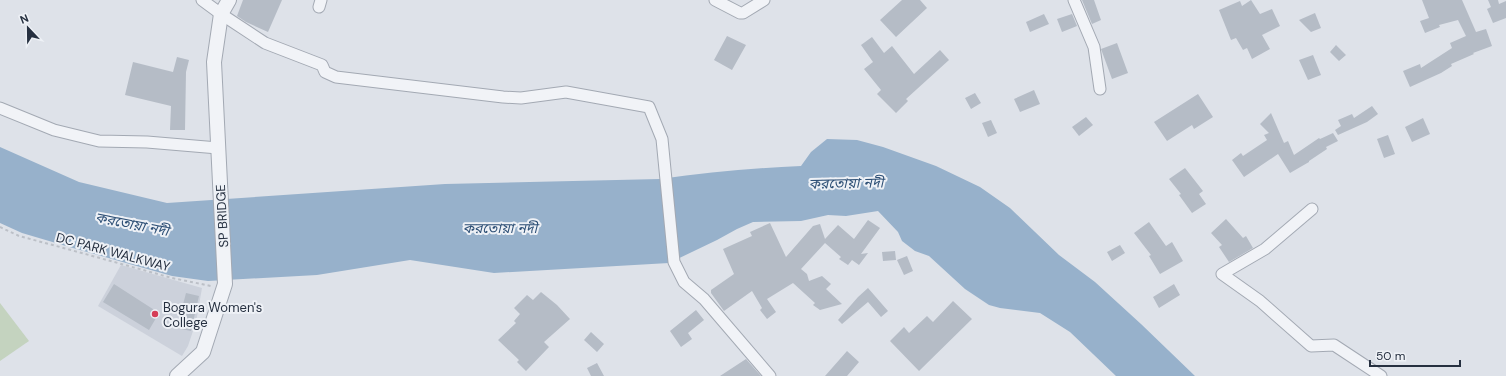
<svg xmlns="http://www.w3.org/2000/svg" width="1506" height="376" viewBox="0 0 1506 376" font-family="'DM Sans','Noto Sans Bengali',sans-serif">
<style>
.built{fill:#ccd1db}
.green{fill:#c4d3bf}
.water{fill:#97b1cb}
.building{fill:#b5bcc6}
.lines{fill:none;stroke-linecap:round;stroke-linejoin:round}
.minor-casing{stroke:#a3a9b3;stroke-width:13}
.tertiary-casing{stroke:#a3a9b3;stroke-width:16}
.path{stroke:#bcc0c7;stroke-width:2;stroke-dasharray:3 3;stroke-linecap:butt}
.minor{stroke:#f1f3f7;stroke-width:11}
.tertiary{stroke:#f1f3f7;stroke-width:14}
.poi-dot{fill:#d53c56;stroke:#eef1f6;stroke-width:1.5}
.labels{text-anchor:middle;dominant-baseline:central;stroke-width:4;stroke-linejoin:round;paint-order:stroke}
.street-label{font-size:13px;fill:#263040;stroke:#eef1f6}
.poi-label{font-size:13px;fill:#263040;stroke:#eef1f6;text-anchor:start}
.water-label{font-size:14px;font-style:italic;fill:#2e5076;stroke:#eef1f6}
</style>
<rect width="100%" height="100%" fill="#dee2e9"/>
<path class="built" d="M121 265 202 288 196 322 188 346 182 356 98 306Z"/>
<path class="green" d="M0 303 29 341 0 361Z"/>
<path class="water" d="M827 139 857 140 883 147 936 166 980 187 1010 208 1059 255 1095 282 1141 324 1195 376H1116L1070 332 1040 313 1000 308 989 305 965 289 929 256 915 251 902 241 898 232 878 211 846 216 828 215 801 221 753 222 737 229 717 240 669 263 494 273 410 260 317 275 208 281 172 276 66 246 22 233 0 223V147L79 182 167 203 445 184 660 179C707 172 754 168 801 166L811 152Z"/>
<path class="building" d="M243 0H282L268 32 246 22 237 16Z
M902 0H920L927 8 896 37 880 20Z
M1082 0H1094L1101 20 1092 24Z
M1251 0 1260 14 1272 9 1280 26 1262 35 1270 49 1252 59 1247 48 1243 50 1236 38 1231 40 1219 10 1240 1 1242 6Z
M1422 0H1462L1476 32 1486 29 1492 46 1473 53 1474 54 1451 64 1452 66 1441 73 1410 87 1403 71 1420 64 1421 68 1452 48 1450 43 1466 36 1458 20 1439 25 1440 27 1425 33 1420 21 1429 18Z
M1488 0H1498L1499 4 1506 1V18L1493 23 1487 9 1491 7Z
M1315 13 1321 28 1311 32 1299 20Z
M1044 14 1049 24 1030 32 1026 22Z
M1072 14 1077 26 1062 32 1057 19Z
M727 36 746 45 732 70 714 60Z
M872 37 884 53 892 46 914 74 940 50 949 60 906 99 908 101 896 113 877 94 881 90 864 69 873 62 861 45Z
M1117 43 1128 73 1112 79 1101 49Z
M1336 45 1346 55 1339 61 1330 52Z
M1313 55 1321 75 1308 80 1299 60Z
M177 57 189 60 186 72 185 130H170L171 106 125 95 133 62 173 72Z
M1034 90 1040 104 1020 112 1014 99Z
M975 93 981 103 971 109 965 98Z
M1198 94 1213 117 1194 129 1192 125 1167 141 1154 122Z
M1372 106 1378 114 1367 122 1338 135 1335 130 1341 126 1338 120 1352 114 1354 118Z
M1271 113 1284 143 1288 141 1294 155 1319 138 1320 139 1333 133 1338 141 1326 147 1327 149 1309 161V162L1290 173 1278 154 1244 177 1232 160 1241 153 1243 156 1267 140 1264 135 1269 133 1260 124Z
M1086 117 1093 125 1079 136 1072 127Z
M1423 118 1430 134 1412 142 1405 127Z
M991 120 997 133 988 137 982 123Z
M1388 135 1395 154 1384 158 1377 139Z
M1185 168 1203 191 1199 194 1206 204 1192 213 1179 195 1181 194 1169 179Z
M1226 219 1243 238 1246 236 1253 248 1229 262 1219 247 1222 245 1211 233Z
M868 220 880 228 861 254 868 253 859 265 852 260 848 265 839 259 841 257 825 243 801 269 807 274 809 281 822 276 831 284 826 289 842 304 820 310 813 305 815 303 793 283 767 299 776 312 767 319 760 310 762 308 752 291 724 311 711 293V290L734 274 723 249 752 236 750 232 770 223 786 257 813 226 820 224 825 239 838 225 854 239Z
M1149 222 1166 246 1172 242 1183 261 1160 274 1149 256 1151 255 1134 233Z
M1120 245 1125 253 1112 261 1107 252Z
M895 251 896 260 883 261 882 252Z
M907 256 913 271 904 275 897 260Z
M114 284 159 313 149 330 103 302Z
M1174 284 1180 295 1159 308 1153 297Z
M868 288 888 311 881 317 868 302 842 324 838 320 858 297Z
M541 292 557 305 570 319 544 342 549 347 526 371 517 362 519 360 498 340 516 323 514 321 520 314 514 308 527 295 533 300Z
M186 293 199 296 191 331 177 328Z
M953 301 972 319 919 371 890 341 904 327 909 333 927 316 933 322Z
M696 310 704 320 688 333 692 339 681 347 670 331Z
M591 332 604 344 597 352 584 340Z
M847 351 859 362 847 376H825Z
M746 359 761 376H720Z
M597 363 604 376H591L587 368Z"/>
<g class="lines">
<g class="minor-casing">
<path id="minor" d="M202 0 221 14 265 43 322 65 325 72 336 77 503 97 521 98 566 92 649 107 662 139 674 262 684 282 704 299 770 376
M715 0 740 13H743L764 0
M1074 0 1094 47 1100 89
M319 7 321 0
M0 108 54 130 99 141 147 142 218 148
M1312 209 1265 249 1222 274 1260 301 1311 346 1334 345 1381 376"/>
</g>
<g class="tertiary-casing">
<path id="tertiary" d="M177 376 203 352 225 284 214 62 221 14 229 0"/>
</g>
<path class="path" d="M0 227 19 236 60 247 172 278 211 286"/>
<use href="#minor" class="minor"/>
<use href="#tertiary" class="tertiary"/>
</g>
<circle class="poi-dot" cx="155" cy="314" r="4"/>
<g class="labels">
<g class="street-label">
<text transform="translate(222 216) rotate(-93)">SP BRIDGE</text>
<text transform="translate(113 252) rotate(15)">DC PARK WALKWAY</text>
</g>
<g class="poi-label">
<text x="163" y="307">Bogura Women's<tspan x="163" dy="15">College</tspan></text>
</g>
<g class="water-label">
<text transform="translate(846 183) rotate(-1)">করতোয়া নদী</text>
<text transform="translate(132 224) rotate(11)">করতোয়া নদী</text>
<text x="500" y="228">করতোয়া নদী</text>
</g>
</g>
<g transform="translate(28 28) rotate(338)" stroke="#eef1f6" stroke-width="3" paint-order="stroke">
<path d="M0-3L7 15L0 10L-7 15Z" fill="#263040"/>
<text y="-6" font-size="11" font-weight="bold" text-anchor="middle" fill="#263040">N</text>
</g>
<path d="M1370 360v6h90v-6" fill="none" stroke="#263040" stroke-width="2"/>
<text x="1376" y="360" font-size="12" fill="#263040" stroke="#eef1f6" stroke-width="3" paint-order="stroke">50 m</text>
</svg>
